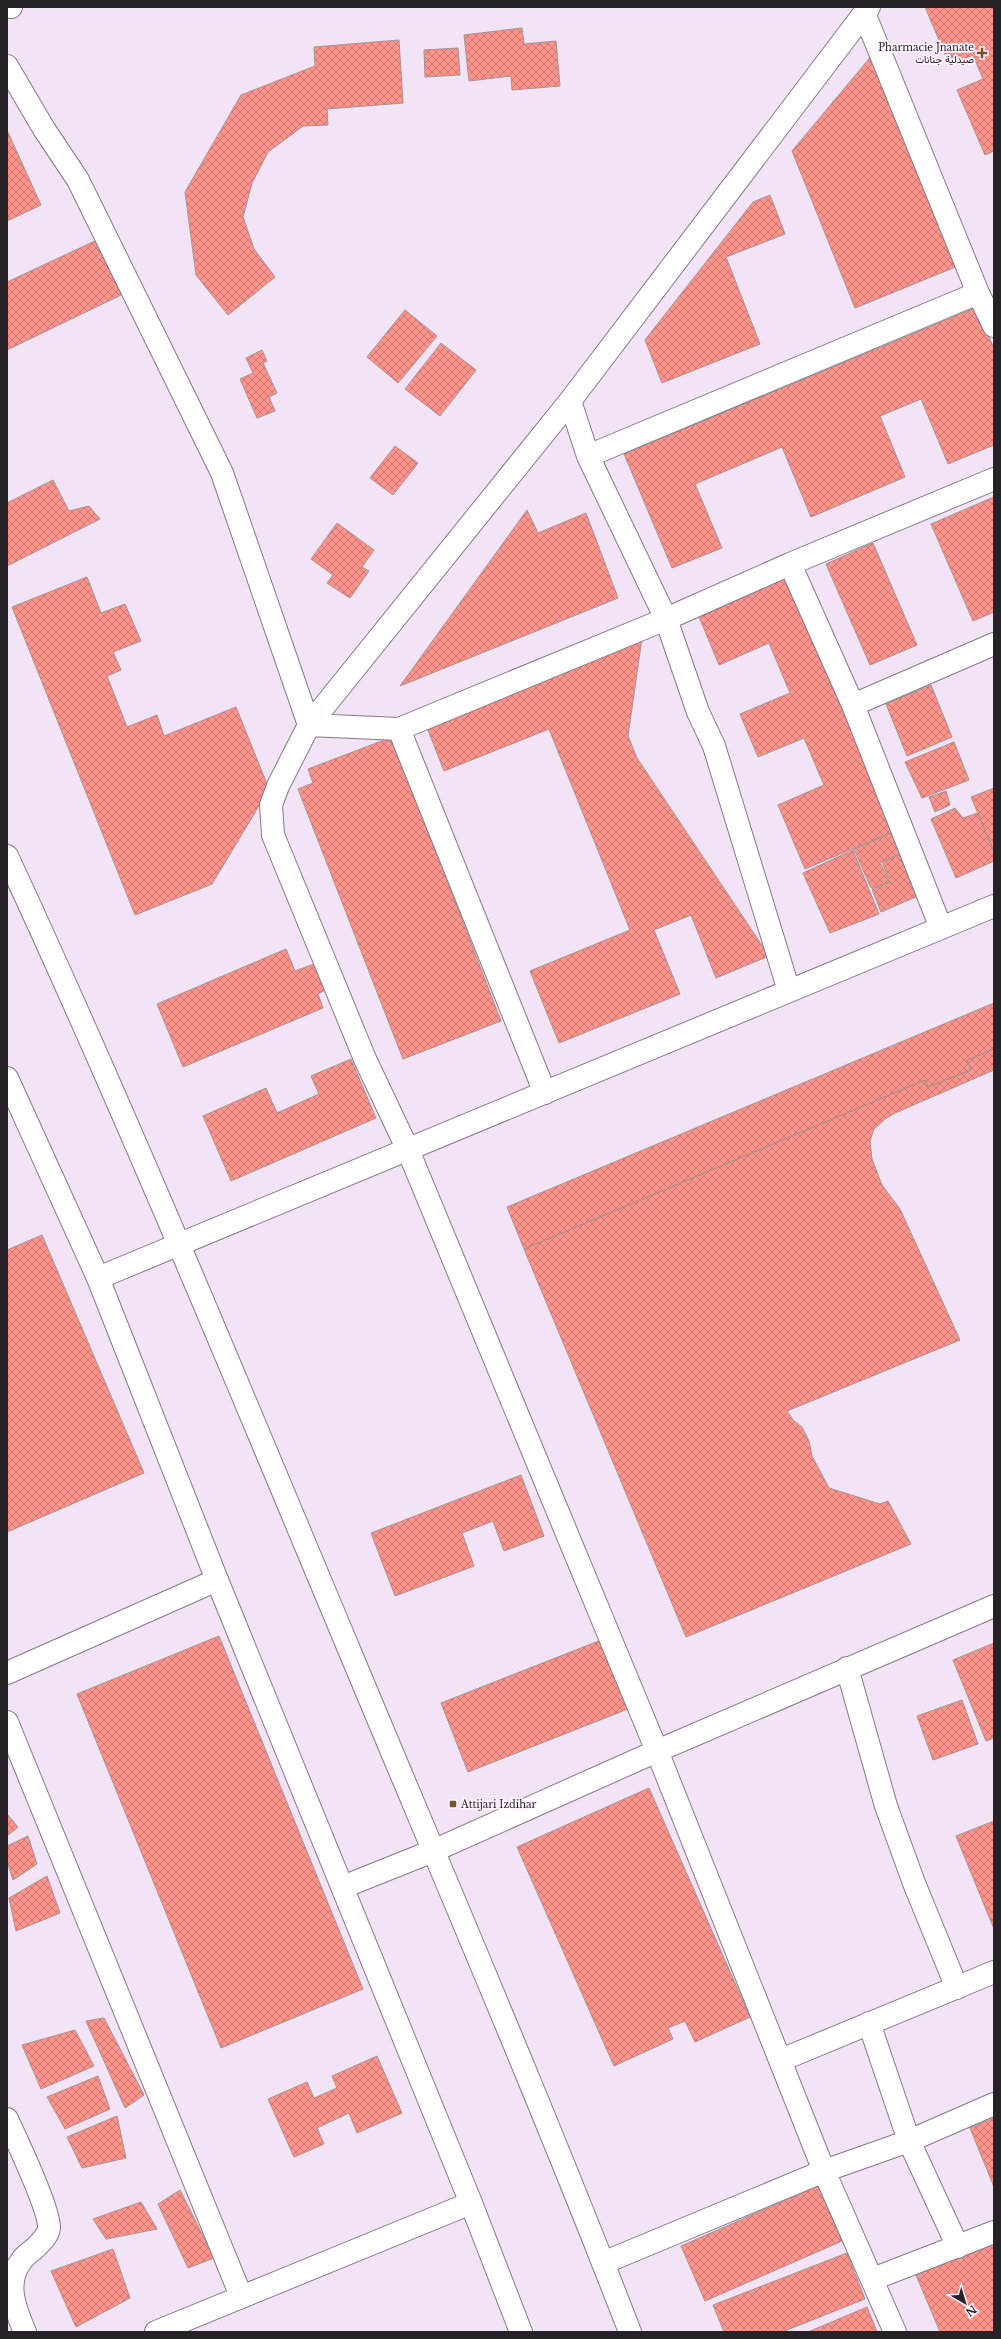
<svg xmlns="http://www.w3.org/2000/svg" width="1001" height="2339" viewBox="0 0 1001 2339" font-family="'Libre Baskerville',Vazirmatn,serif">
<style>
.building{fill:url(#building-cross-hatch);stroke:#aa918f}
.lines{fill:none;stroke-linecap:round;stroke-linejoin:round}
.street-casing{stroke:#877889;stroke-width:24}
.secondary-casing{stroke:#877889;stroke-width:24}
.street{stroke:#fff;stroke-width:22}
.secondary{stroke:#fff;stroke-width:22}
.poi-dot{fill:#74542a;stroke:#fdf3fe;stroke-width:1.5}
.labels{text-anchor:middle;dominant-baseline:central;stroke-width:3.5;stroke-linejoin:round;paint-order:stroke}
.poi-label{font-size:10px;fill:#272128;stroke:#fdf3fe;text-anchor:end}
</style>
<defs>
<pattern id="building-cross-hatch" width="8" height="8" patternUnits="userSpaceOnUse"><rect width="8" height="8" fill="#fc948b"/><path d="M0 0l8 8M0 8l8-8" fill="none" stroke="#cc7872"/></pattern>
</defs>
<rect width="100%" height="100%" fill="#f3e3f6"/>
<path class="building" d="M925 7H994V151L985 155 957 90 983 79 973 55 950 66Z
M522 28 524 44 556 41 560 86 512 90 511 76 469 81 464 35Z
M399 40 403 103 327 109 328 125 303 126 268 152 252 183 243 217 254 249 275 277 228 315 196 275 185 192 241 95 315 66 314 47Z
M458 48 460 75 425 77 424 50Z
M873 54 958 266 855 308 792 151Z
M7 130 41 205 7 221Z
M770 195 785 234 726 257 760 344 662 383 645 340 753 202Z
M97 240 123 294 7 350V282Z
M977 307 994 349V445L948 464 921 399 880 416 905 477 811 517 782 447 695 484 722 548 672 568 624 454Z
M405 310 437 336 398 383 367 357Z
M441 343 476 370 440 416 405 389Z
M262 350 267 361 263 363 277 393 269 397 275 411 257 418 240 379 253 373 246 358Z
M395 446 418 463 393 495 370 478Z
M53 480 69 511 89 506 100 519 7 566V503Z
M994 497V612L973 621 931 524Z
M527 510 538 533 586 513 618 598 400 686Z
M337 523 374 550 362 567 369 571 350 598 327 583 333 575 311 559Z
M873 543 917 645 870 665 826 564Z
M787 573 897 830 805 869 778 805 824 785 804 738 758 757 740 714 790 693 769 643 719 665 697 612Z
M87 577 101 613 125 604 141 641 113 652 121 670 107 676 127 727 157 715 164 736 236 707 269 789 212 884 135 915 12 607Z
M642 638 628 736 637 758 769 956 716 978 691 915 654 930 680 994 559 1043 530 971 630 930 549 729 444 771 426 725Z
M931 685 952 737 907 756 886 704Z
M392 737 501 1021 403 1059 298 789 313 783 308 769Z
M954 742 969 780 922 798 905 762Z
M994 788V852L971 797Z
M946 791 950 805 935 812 929 797Z
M955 808 963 818 978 813 994 852V861L956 878 931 819Z
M896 831 900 854 880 862 889 882 871 888 854 849Z
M853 850 879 914 830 933 803 873Z
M902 854 918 896 881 912 872 889 890 882 882 862Z
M286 949 295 971 314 964 325 990 318 994 323 1008 183 1067 157 1004Z
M994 1003V1049L967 1060 971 1070 928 1087 925 1080 524 1249 507 1207Z
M994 1049V1070L895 1113 885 1119 874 1129 870 1141 872 1159 882 1185 900 1209 960 1340 787 1411 794 1421 802 1427 809 1441 812 1456 829 1488 880 1504 888 1501 911 1544 686 1637 524 1249 925 1080 928 1087 971 1070 967 1060Z
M351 1059 376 1118 231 1181 203 1116 266 1088 277 1113 319 1094 311 1076Z
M42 1235 144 1473 7 1532V1250Z
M521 1475 544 1536 504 1551 493 1521 462 1533 474 1566 395 1596 371 1533Z
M219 1636 363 1989 221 2048 77 1694Z
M601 1640 628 1709 468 1772 441 1703Z
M994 1643V1738L986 1741 953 1660Z
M962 1700 978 1744 933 1760 917 1716Z
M649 1788 750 2017 695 2042 685 2021 668 2028 673 2039 614 2066 517 1847Z
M7 1814 18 1827 7 1836Z
M994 1821V1929L956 1836Z
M28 1836 37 1864 13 1880 7 1861V1846Z
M47 1876 60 1913 16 1931 9 1898Z
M104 2018 144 2095 125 2108 86 2021Z
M75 2030 94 2066 41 2089 22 2045Z
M377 2056 402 2113 357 2133 349 2113 317 2128 324 2144 294 2157 268 2099 307 2082 314 2098 337 2088 332 2076Z
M98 2076 110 2109 65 2129 47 2097Z
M117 2116 126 2158 82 2168 67 2137Z
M994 2118V2187L970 2128Z
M818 2186 842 2241 705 2301 681 2246Z
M180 2190 214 2258 188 2268 158 2204Z
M141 2202 157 2229 106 2239 93 2219Z
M994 2242V2332H940L916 2275Z
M113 2249 130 2298 76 2327 51 2271Z
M847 2253 865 2299 782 2332H724L713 2305Z
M867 2307 877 2332H808Z"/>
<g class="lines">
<g class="street-casing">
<path id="street" d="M7 7H11
M869 7 570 401 309 725 278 786 271 805 273 835 365 1059 408 1150 657 1751 824 2171 895 2332
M864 13 978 293 994 326
M7 66 44 129 78 180 222 473 309 725 399 729 666 619 790 564 994 479
M570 401 588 456 666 619 698 712 714 746 789 991
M588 456 978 293
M790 564 853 705 941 928
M853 705 994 644
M399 729 545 1093
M98 1278 994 906
M847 1668 886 1806 914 1883 957 1988
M7 1673 217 1580
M7 1722 241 2296
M343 1887 433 1851 657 1751 994 1606
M869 2023 909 2141 958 2247
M781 2060 994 1972
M7 2119C16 2139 50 2210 49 2228 48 2236 41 2242 35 2248 31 2252 25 2255 22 2260 4 2282 15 2309 25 2332
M603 2263 824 2171 909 2141 994 2104
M873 2279 994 2232
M156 2332 471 2203"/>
</g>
<g class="secondary-casing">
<path id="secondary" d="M7 856C128 1117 237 1382 348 1647 443 1875 541 2102 630 2332
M7 1078 98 1278 217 1580 471 2203 521 2332"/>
</g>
<use href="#street" class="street"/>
<use href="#secondary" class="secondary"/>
</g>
<g class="poi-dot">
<path d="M980 47h4v4h4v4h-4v4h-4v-4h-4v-4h4z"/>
<rect x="449" y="1800" width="8" height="8" rx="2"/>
</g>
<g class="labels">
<g class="poi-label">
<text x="974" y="47">Pharmacie Jnanate<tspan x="974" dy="12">صيدلية جنانات</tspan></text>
<text x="461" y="1804" text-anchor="start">Attijari Izdihar</text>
</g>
</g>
<rect width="1001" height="2339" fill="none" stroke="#272128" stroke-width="16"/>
<g transform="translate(965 2303) rotate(142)" stroke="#fdf3fe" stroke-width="3" paint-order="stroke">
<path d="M0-3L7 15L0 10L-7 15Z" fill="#272128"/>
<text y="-6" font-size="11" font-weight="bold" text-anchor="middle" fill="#272128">N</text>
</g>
</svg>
